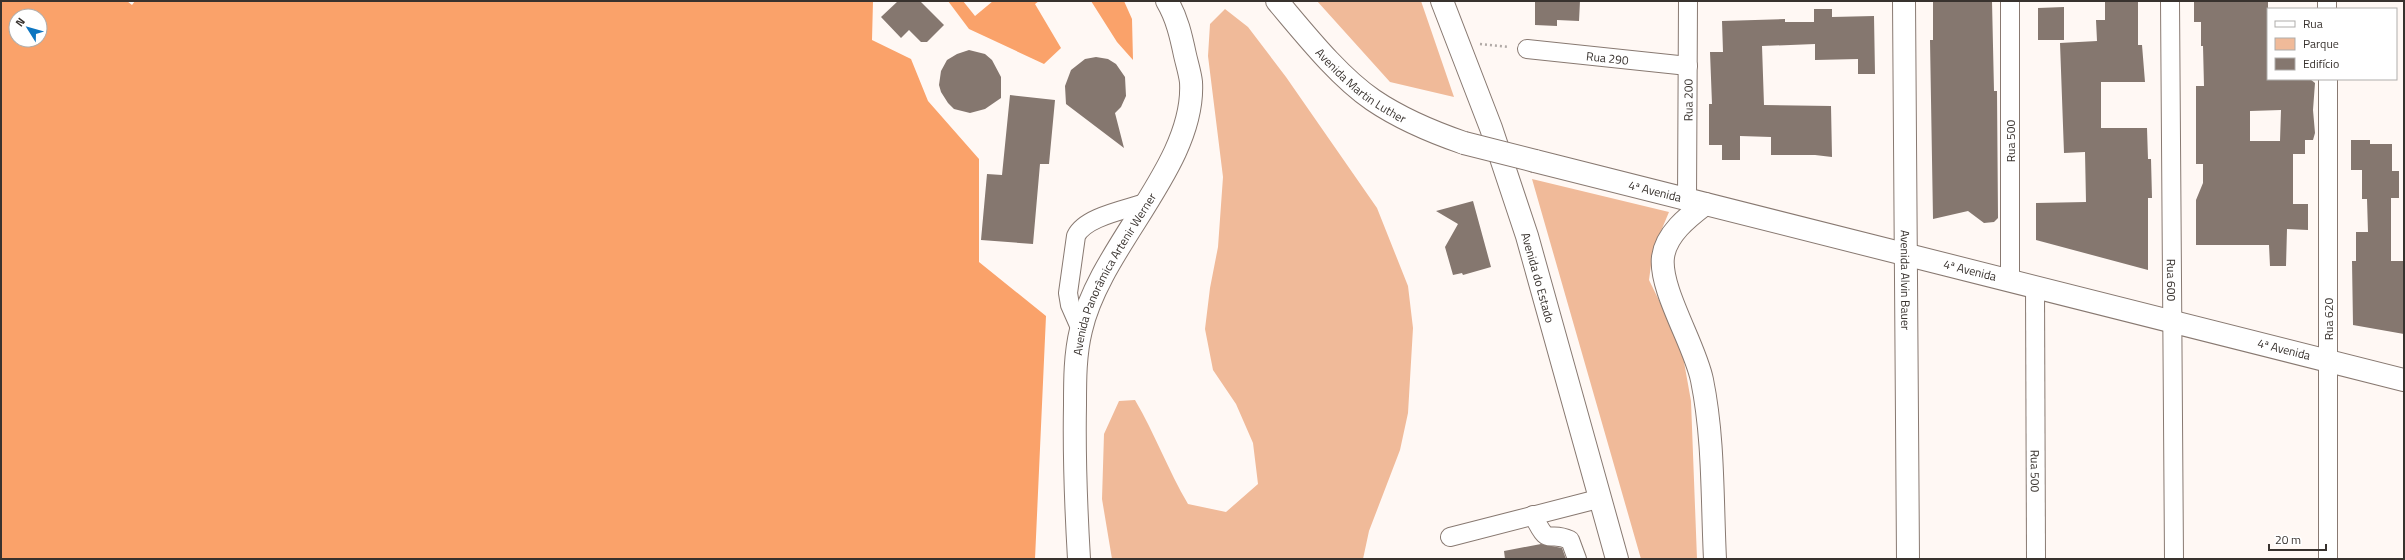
<svg xmlns="http://www.w3.org/2000/svg" width="2405" height="560" viewBox="0 0 2405 560" font-family="'Titillium Web',sans-serif">
<style>
.green{fill:#f0ba99}
.forest{fill:#faa26a;fill-rule:evenodd}
.building{fill:#85776f;fill-rule:evenodd}
.lines{fill:none;stroke-linecap:round;stroke-linejoin:round}
.minor-casing{stroke:#887971;stroke-width:20}
.major-casing{stroke:#887971;stroke-width:24}
.path{stroke:#b1aaa6;stroke-width:2.5;stroke-dasharray:2 3;stroke-linecap:butt}
.minor{stroke:#fff;stroke-width:18}
.major{stroke:#fff;stroke-width:22}
.major-bridge-casing{stroke:#887971;stroke-width:24;stroke-linecap:butt}
.major-bridge{stroke:#fff;stroke-width:22}
.labels{text-anchor:middle;dominant-baseline:central;stroke-width:4;stroke-linejoin:round;paint-order:stroke}
.street-label{font-size:12px;fill:#38322e;stroke:#fff}
</style>
<rect width="100%" height="100%" fill="#fff8f4"/>
<path class="green" d="M1317 1H1421L1454 97 1390 82Z
M1225 9 1248 27 1286 77 1377 208 1408 286 1413 328 1408 413 1400 450 1369 531 1363 559H1112L1102 499 1104 434 1119 401 1135 400C1155 434 1168 470 1188 504L1226 512 1258 484 1253 443 1236 404 1213 370 1205 329 1210 288 1218 247 1223 177 1208 56 1210 24Z
M1532 179 1669 212 1653 250 1649 280 1681 345 1691 401 1697 559H1641Z"/>
<path class="forest" d="M1 1H127L132 5 135 1H873L872 40 911 59 928 101 979 159V262L1046 316 1035 559H1ZM16 16H40V40H16Z
M948 1H963L975 16 993 1H1039L1035 4 1061 48 1044 64 969 29Z
M1091 1H1124L1132 19 1133 60 1117 42Z"/>
<path class="building" d="M898 1H920L944 25 927 42H921L909 30 901 38 881 17Z
M1535 1H1580L1579 21 1557 20V26L1535 25Z
M1933 1H1992L1994 91H1997L1998 218 1994 222 1984 223 1968 211 1933 219 1930 40H1933Z
M2194 1H2268V79H2310L2315 83 2313 110 2315 133 2313 140H2305V154H2293V204H2308V230L2287 229 2286 266H2270L2269 245H2196V200L2203 183V164H2196V86H2204L2203 46H2201V22H2194ZM2281 110 2280 141H2250V111Z
M2105 2H2138V45H2142L2145 82H2101V128H2147L2148 159H2151L2152 198H2148V270L2036 240V203L2086 202 2085 152 2064 153 2060 43 2097 41 2096 20H2105Z
M2064 7V40H2038V8Z
M1814 9H1832V17L1874 16 1875 74H1858V59L1815 60V44L1762 46 1764 105 1831 106 1832 157 1815 155H1771V137L1740 136V160H1722V145H1709V104H1712L1710 52H1723L1722 21 1785 19V22H1814Z
M969 50 985 54 992 60 1001 77V98L985 109 970 113 954 109 948 103 941 92 939 85 941 71 947 60 957 54Z
M1096 57 1108 59 1116 64 1125 77 1126 96 1121 107 1115 113 1124 148 1066 104 1065 86 1071 70 1085 59Z
M1010 95 1055 100 1049 164H1040L1033 244 981 240 987 174 1002 175Z
M2351 140H2370V144H2392V171H2399V198H2391V261H2403L2404 334 2353 325 2352 261H2356V232H2368L2367 199H2362V170H2351Z
M1473 201 1491 267 1463 275 1462 273 1453 275 1445 247 1458 224 1436 211Z
M1541 544 1562 548 1566 559H1505L1504 551Z"/>
<g class="lines">
<g class="minor-casing">
<g id="minor">
<path d="M2010 1V280"/>
<path id="s1" d="M2170 1 2174 559"/>
<path d="M2327 1V9"/>
<path id="s2" d="M1527 49 1688 66"/>
<path d="M2328 79V559"/>
<path id="s3" d="M1687 199 1688 1"/>
<path id="s4" d="M2035 287 2036 559"/>
<path d="M1081 330 1070 305 1068 293 1076 236C1085 217 1125 210 1145 203"/>
<path d="M1533 515C1550 550 1546 529 1570 540L1577 559"/>
<path d="M1450 537 1598 499"/>
</g>
</g>
<g class="major-casing">
<g id="major">
<path id="s5" d="M1277 1C1305 34 1338 76 1373 100 1401 119 1432 132 1464 143"/>
<path id="s6" d="M1442 1 1491 128 1527 236 1617 559"/>
<path id="s7" d="M1904 1 1908 559"/>
<path d="M1535 161 2404 380"/>
<path d="M1705 204C1688 217 1666 234 1663 257 1659 289 1695 345 1702 380 1714 439 1712 500 1715 559"/>
<path id="s8" d="M1079 559C1076 508 1074 456 1075 405 1075 380 1075 354 1081 330 1100 246 1196 165 1191 82 1190 73 1187 64 1185 55 1181 36 1177 18 1167 1"/>
</g>
</g>
<path class="path" d="M1480 44 1509 47"/>
<use href="#minor" class="minor"/>
<use href="#major" class="major"/>
<g class="major-bridge-casing">
<path id="major-bridge" d="M1464 143 1535 161"/>
</g>
<use href="#major-bridge" class="major-bridge"/>
</g>
<g class="labels">
<g class="street-label">
<text stroke="none"><textPath href="#s2" startOffset="81">Rua 290</textPath></text>
<text stroke="none"><textPath href="#s5" startOffset="120">Avenida Martin Luther</textPath></text>
<text stroke="none"><textPath href="#s3" startOffset="99">Rua 200</textPath></text>
<text transform="translate(2010 141) rotate(-90)">Rua 500</text>
<text transform="translate(1655 191) rotate(14)">4ª Avenida</text>
<text transform="translate(1970 270) rotate(14)">4ª Avenida</text>
<text stroke="none"><textPath href="#s8" startOffset="294">Avenida Panorâmica Artenir Werner</textPath></text>
<text stroke="none"><textPath href="#s6" startOffset="293">Avenida do Estado</textPath></text>
<text stroke="none"><textPath href="#s7" startOffset="279">Avenida Alvin Bauer</textPath></text>
<text stroke="none"><textPath href="#s1" startOffset="279">Rua 600</textPath></text>
<text transform="translate(2328 319) rotate(-90)">Rua 620</text>
<text transform="translate(2284 349) rotate(14)">4ª Avenida</text>
<text stroke="none"><textPath href="#s4" startOffset="184">Rua 500</textPath></text>
</g>
</g>
<rect width="2405" height="560" fill="none" stroke="#38322e" stroke-width="4"/>
<rect x="2267" y="8" width="130" height="72" fill="#ffffff" stroke="#afadab"/>
<rect x="2275" y="21" width="20" height="6" fill="#ffffff" stroke="#afadab"/>
<text x="2303" y="28" font-size="12" fill="#38322e">Rua</text>
<rect x="2275" y="38" width="20" height="12" fill="#f0ba99" stroke="#afadab"/>
<text x="2303" y="48" font-size="12" fill="#38322e">Parque</text>
<rect x="2275" y="58" width="20" height="12" fill="#85776f" stroke="#afadab"/>
<text x="2303" y="68" font-size="12" fill="#38322e">Edifício</text>
<g transform="translate(28 28) rotate(307)"><circle r="19" fill="#ffffff" stroke="#afadab"/>
<path d="M0-3L7 15L0 10L-7 15Z" fill="#0d75c0"/>
<text y="-6" font-size="11" font-weight="bold" text-anchor="middle" fill="#38322e">N</text>
</g>
<path d="M2269 544v6h57v-6" fill="none" stroke="#38322e" stroke-width="2"/>
<text x="2275" y="544" font-size="12" fill="#38322e" stroke="#ffffff" stroke-width="3" paint-order="stroke">20 m</text>
</svg>
